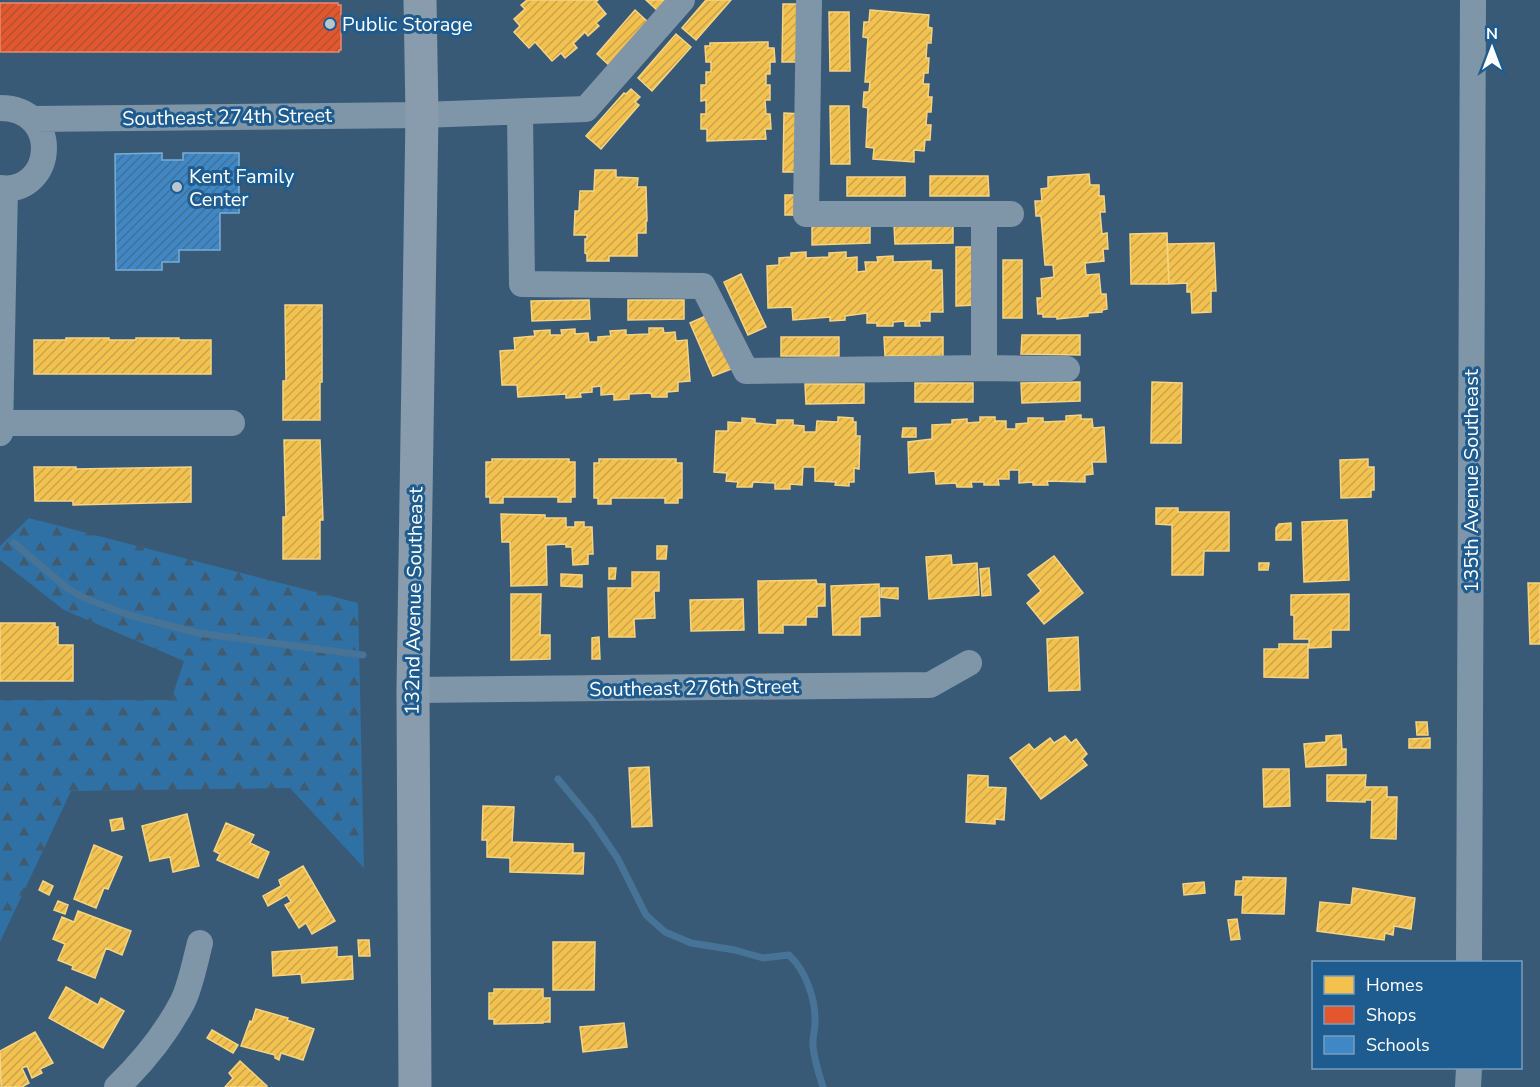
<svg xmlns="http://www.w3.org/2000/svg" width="1540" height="1087" viewBox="0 0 1540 1087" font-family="'Nunito Sans',sans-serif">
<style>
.forest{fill:url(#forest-firs)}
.homes{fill:url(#homes-hatch);stroke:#f6d483;stroke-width:1.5}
.shops{fill:url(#shops-hatch);stroke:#ec896d;stroke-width:1.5}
.schools{fill:url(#schools-hatch);stroke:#79acd6;stroke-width:1.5}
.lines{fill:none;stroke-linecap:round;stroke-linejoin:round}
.stream{stroke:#477397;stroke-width:7}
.minor{stroke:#7f96a9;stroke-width:26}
.secondary{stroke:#889cad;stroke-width:33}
.poi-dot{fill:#b9c5cf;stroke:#1e5c90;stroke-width:2}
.labels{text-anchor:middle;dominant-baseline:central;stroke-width:6;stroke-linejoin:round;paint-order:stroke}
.poi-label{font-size:20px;fill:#fff;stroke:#1e5c90;text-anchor:start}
.street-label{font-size:20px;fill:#fff;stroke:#1e5c90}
</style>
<defs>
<pattern id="forest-firs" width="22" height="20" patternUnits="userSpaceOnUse" patternTransform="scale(1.5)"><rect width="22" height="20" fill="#2f71a5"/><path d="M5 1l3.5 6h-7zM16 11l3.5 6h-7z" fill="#405b70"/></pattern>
<pattern id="homes-hatch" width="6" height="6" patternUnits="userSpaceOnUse" patternTransform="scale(1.5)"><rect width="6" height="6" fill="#f2c14e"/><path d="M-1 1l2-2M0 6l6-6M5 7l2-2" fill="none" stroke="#c8a44e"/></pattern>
<pattern id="shops-hatch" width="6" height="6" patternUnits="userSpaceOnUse" patternTransform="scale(1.5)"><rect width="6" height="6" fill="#e4572e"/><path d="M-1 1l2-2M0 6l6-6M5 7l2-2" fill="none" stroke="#af5338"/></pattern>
<pattern id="schools-hatch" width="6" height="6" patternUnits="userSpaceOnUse" patternTransform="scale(1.5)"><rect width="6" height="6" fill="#3f88c5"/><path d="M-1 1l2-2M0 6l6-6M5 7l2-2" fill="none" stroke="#447095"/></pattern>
</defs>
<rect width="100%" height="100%" fill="#385a76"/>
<path class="forest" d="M29 518 358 603 364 868 290 788 71 791 0 942V700H171L184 661 64 610 0 560V546Z"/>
<path class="homes" d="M527 0H598L596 2 606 14 596 23 599 26 588 36 585 32 575 42 573 43 577 48 565 58 561 53 552 61 535 42 529 48 514 32 520 26 514 19 525 9 521 5Z
M646 0H670L659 12Z
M706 0H731L696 40 682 28Z
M783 4H802V62H782Z
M635 10 649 23 611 67 597 54Z
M870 10 929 15 928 27 932 28 931 43H927L926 58H929L928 73H924L923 84H929L928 97H932L931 112H927L926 125H931L930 140H925L924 151 914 150V162L873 159 874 148 866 147 868 108 863 107 864 92H869L870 82H865L868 38 863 37 864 22H869Z
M829 12H849L850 71H830Z
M676 34 691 47 652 91 638 78Z
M768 42V48H774L775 62H770V74H766V85H770V100H765L766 114H770L771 129H765L766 139 707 141V129H701V114H706V100L701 101V85H706V72H711V62H706L705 46H710V43Z
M631 89 640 97 635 102 639 105 601 149 586 136 624 93 626 94Z
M830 106H849L850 164H831Z
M784 113 803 114V172H783Z
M595 170H616V177L638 178 637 187H646L647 221H646V233H637V256H609V261H587V254L585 253V239H587V235H574L575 211H579L580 191H594Z
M1089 174 1090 185H1099V196H1104L1105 212H1100L1102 234 1107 233 1108 249H1103L1104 261 1085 263 1086 275 1099 274 1101 294H1106L1107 309 1102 310V312L1088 313V316L1057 319V317H1043V314H1038L1037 298H1042L1041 279 1054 277 1053 265H1045L1041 216H1036L1035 201H1042L1041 189 1048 188V177Z
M930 176H988L989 196H930Z
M847 177H905V196H847Z
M785 195H803V215H785Z
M870 224V243L812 245V226Z
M953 224V243L895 244 894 225Z
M1167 233 1169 284H1131L1130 234Z
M1214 243 1216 291H1211V312L1192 313 1191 292H1187V283L1169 284 1167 244Z
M956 247H975L976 305 956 306Z
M806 252V258L829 257V253L846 252V258L857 257V272L866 271 865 262H878L877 257 893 256V262L931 261V270H942L943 312H930V321H919L920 326H905V321L893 322V326H877V323H867V313L845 316V320L830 321V317L793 320 792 307 768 308 767 266 779 265V258L791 257V253Z
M1003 260H1022V318H1003Z
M741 274 766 327 748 335 724 282Z
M589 300 590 319 532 321 531 301Z
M628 300H684V319L628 320Z
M285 305H322V382H320V420H283V381H286Z
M708 315 731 369 713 376 690 323Z
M649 328H663L664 333 675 332 676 341 687 340 690 381 678 382V391L667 392V397H652L651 393 629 394V399L614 400V394L601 395V386L592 387V392L580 393 581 397 566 398V394L518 397 517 385H502L500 351 515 350 514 338 535 336 534 331 550 330V335H562L561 330 575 329V334L588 333 589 342H598V337L611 336 610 331 626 330V335L649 334Z
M1022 335H1080V355L1021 354Z
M781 337H839V356H781Z
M884 337H943V356H885Z
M66 338H109V340H136V338H179V340H211V374H34V340H66Z
M1080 382V401L1022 403 1021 383Z
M1152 382 1182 383 1181 443H1151Z
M915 383H973V402H915Z
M805 384H864V403L806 404Z
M1081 415V419H1092L1093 428 1104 427 1106 462H1092L1093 474 1085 475V482L1047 481 1048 485H1033V482L1019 483V470H1009V479H998L999 485H984V482H971L972 487H957L956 483 936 484 935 471 909 473 908 442 932 439V425L952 424V420L967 419V423L980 422V417H995V421H1006V429H1016V424L1028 423V418H1043V422L1066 421V416Z
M838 417 853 418V422H856V436H860L859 469 854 468V482H849V486L835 485 836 482 815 481V467H803L802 485 790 484V489H775V483L753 482 752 487H737L738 482 726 481 727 473 714 472 716 431H728V422L742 423V418L755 419V423L777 425V420H793V425L804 426V432H816L817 421 838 422Z
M903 428H916V437H902Z
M284 440H320L323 520H320V559H283V517H286Z
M492 459H569V462H575V497H571V502H558V497H503V503H490V497H486V462H492Z
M599 459H676V463H682V498H678V503H665V498H611V504H598V498H594V463H599Z
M1368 459V467H1374V490H1371V497L1341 498 1340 460Z
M34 467H76V469L191 467V502L73 505V501H35Z
M1156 508H1178V512H1229V551H1204L1203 575H1172V525L1156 524Z
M501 514 545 515V518H566V527H575V522H584V527H592L593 554H588V564L573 565 572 547H566V544L546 545 547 585 511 586 510 542H502Z
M1347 520 1349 580 1304 582 1302 522Z
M1291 523V540H1276V528L1279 524Z
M657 546H667L666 559H657Z
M951 555 952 565 977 563 979 595 929 599 926 557Z
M1054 556 1083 593 1044 624 1027 603 1041 591 1028 575Z
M1259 563H1269L1268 570H1259Z
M609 568H616L615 579H609Z
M989 568 991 595 982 596 980 569Z
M632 572H659V591H654L655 618 634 619 635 637H609L608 588H632Z
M561 574 582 575V587L561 586Z
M816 580 817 584H825V606H817V617H806V625H783V633H759L758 581Z
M1528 583H1540V644H1530Z
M879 584 880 616 860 617V635H833L831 586Z
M881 588H898V599L881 597Z
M511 594H541L540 635H550V659L511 660Z
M1349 594V630H1331V647L1309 648V639H1294V615H1291V595Z
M743 599 744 630 691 631 690 600Z
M0 623H55V627H58V645H73V681H0Z
M599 637 600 659H592V638Z
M1078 637 1080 690 1049 691 1047 639Z
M1279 644H1308V678L1264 677V649H1279Z
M1416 722H1427L1428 735H1417Z
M1341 735 1342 749H1346V765L1306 767 1304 744 1326 742V736Z
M1065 736 1071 743 1076 739 1087 754 1082 759 1087 765 1041 799 1010 758 1029 744 1034 750 1050 738 1054 743Z
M1430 738V748H1409V739Z
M649 767 652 826 632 827 629 768Z
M1263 769H1289L1290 806 1264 807Z
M968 775 988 776V787L1006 788 1004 820 995 819V824L966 822Z
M1327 775H1366L1365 787H1387V797H1397L1396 839 1371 838 1372 800H1365V802L1327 801Z
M483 806 514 807 512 842 573 844V853H584L583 874 510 872V858L487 857V840H482Z
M187 814 199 866 173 872 170 857 150 861 142 826Z
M122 818 124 829 112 831 110 820Z
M226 823 254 835 250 843 269 852 258 878 217 860 220 854 214 851Z
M94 845 122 857 108 889 104 888 96 908 74 899Z
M303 866 335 921 312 934 306 923 299 928 285 905 291 902 287 895 268 906 263 896 281 886 279 880Z
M1243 877 1286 878 1284 914 1242 913 1243 895H1235L1236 881H1243Z
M43 881 53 886 49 895 39 890Z
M1204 882 1205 893 1184 895 1183 884Z
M1353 888 1415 898 1411 929 1394 926 1393 935 1385 933 1384 940 1317 931 1320 902 1351 905Z
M58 901 68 905 65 914 54 910Z
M78 911 131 931 122 955 106 948 95 978 72 969 73 966 58 960 65 944 53 939 62 917 74 922Z
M1237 919 1240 939 1231 940 1228 920Z
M358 940H369L370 956H359Z
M553 942H595L594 990H553Z
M337 947V957L352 956 353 979 302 983 301 974 273 976 272 952Z
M66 987 98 1005 101 998 124 1011 103 1048 49 1018Z
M494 989H543V998H550V1022H543V1023L494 1024V1019H489V993H494Z
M256 1009 288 1018 287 1020 314 1029 303 1060 281 1053 279 1060 275 1058V1055L241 1046 250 1021 252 1022Z
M624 1023 627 1047 583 1052 580 1027Z
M212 1030 238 1045 233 1053 207 1038Z
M35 1032 53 1063 40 1069 42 1073 32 1078 27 1066 22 1068 29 1083 22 1087H1L0 1051Z
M240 1061 267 1086 266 1087H225L233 1078 229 1073Z"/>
<path class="shops" d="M0 3H338V5H341V50H339V52H0Z"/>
<path class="schools" d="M162 153V160H183V153H239V213H220V250H179V262H162V270H116L115 154Z"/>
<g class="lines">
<path class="stream" d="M14 543 67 588 84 598 129 615 198 633 363 655
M558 779 591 819 618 859 646 915 665 932 691 943 735 950 763 958 789 955C806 971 816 1000 815 1023 815 1031 812 1038 813 1046 814 1060 819 1074 823 1087"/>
<path class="minor" d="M809 0 806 214H1011
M0 108C63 108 54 195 0 188
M520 113 522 284 703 286 746 371 984 368 1067 369
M33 119 422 115 586 109 682 0
M984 214V368
M0 423H232
M0 433 5 189
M413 690 930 685 969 663
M1469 962 1473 0
M117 1087C143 1062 166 1034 183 1001 191 984 195 962 200 943
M1468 1087 1469 1068"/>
<path class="secondary" d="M415 1087 413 690 422 115 420 0"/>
</g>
<g class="poi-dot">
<circle cx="330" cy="24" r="6"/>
<circle cx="177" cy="187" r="6"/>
</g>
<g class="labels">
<g class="poi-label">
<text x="342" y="24">Public Storage</text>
<text x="189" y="176">Kent Family<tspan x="189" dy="23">Center</tspan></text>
</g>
<g class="street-label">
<text transform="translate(227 117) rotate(-1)">Southeast 274th Street</text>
<text transform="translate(1471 481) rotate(-90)">135th Avenue Southeast</text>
<text transform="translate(414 601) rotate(-89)">132nd Avenue Southeast</text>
<text transform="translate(694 688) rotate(-1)">Southeast 276th Street</text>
</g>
</g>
<rect x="1312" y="961" width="210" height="108" fill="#1e5c90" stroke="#789dbc" stroke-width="1.5"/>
<rect x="1324" y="976" width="30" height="18" fill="#f2c14e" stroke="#789dbc" stroke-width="1.5"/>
<text x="1366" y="991" font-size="18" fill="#ffffff">Homes</text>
<rect x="1324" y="1006" width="30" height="18" fill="#e4572e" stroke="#789dbc" stroke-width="1.5"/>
<text x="1366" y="1021" font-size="18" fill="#ffffff">Shops</text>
<rect x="1324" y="1036" width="30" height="18" fill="#3f88c5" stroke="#789dbc" stroke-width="1.5"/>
<text x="1366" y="1051" font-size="18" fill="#ffffff">Schools</text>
<g transform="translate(1492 48)" stroke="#1e5c90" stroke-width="4.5" paint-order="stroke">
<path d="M0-4.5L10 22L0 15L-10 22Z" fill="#ffffff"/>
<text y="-9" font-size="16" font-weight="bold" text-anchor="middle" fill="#ffffff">N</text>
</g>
</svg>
